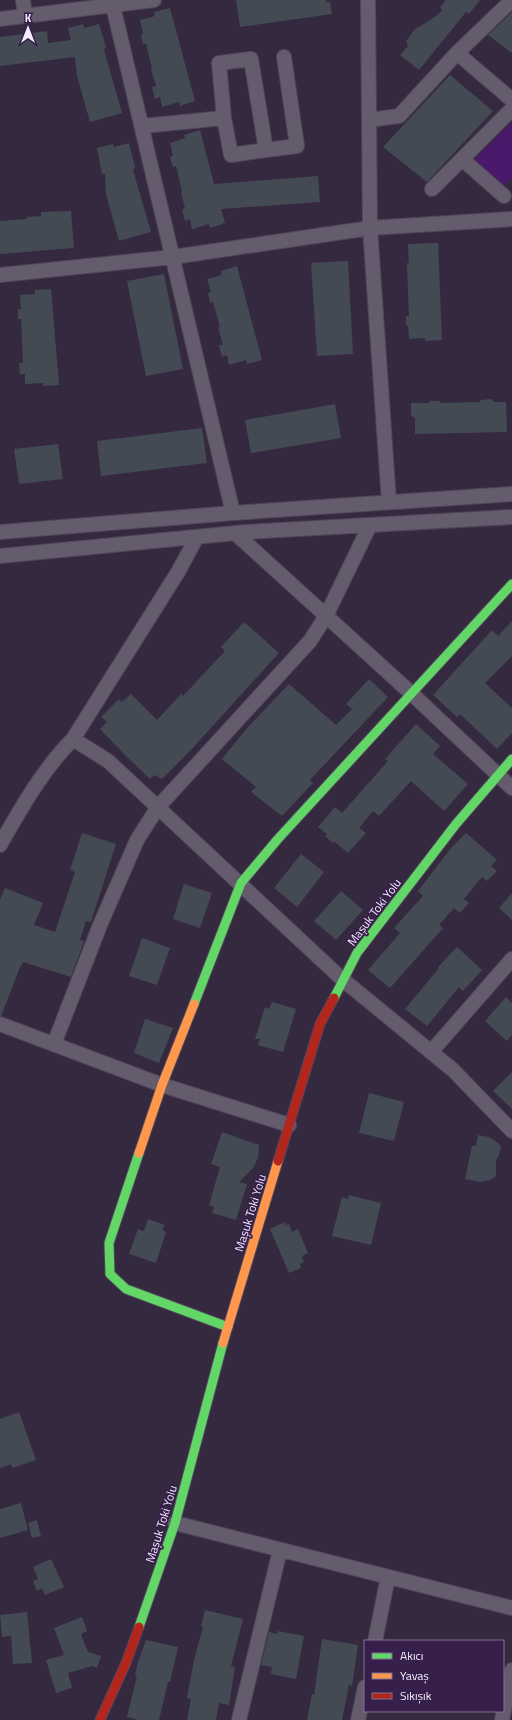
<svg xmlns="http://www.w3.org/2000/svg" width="512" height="1720" viewBox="0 0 512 1720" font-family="'Titillium Web',sans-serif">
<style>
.green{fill:#4a196c}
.building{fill:#444a54}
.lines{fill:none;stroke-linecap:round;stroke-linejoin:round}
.street-casing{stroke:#504659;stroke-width:16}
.fast-casing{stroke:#504659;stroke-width:11}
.slow-casing{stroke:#504659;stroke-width:11}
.jam-casing{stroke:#504659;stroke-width:11}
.street{stroke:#645b6c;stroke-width:14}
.fast{stroke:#63d668;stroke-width:9}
.slow{stroke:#ff974d;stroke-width:9}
.jam{stroke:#b3261e;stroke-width:9}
.labels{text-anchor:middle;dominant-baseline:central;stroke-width:3.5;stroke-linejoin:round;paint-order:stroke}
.street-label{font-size:12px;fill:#f4ecfd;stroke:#361f4a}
</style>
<rect width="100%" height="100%" fill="#352940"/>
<path class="green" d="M512 122V177L502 187 474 160Z"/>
<path class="building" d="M236 0H326V2H330L332 14 240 27Z
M446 0H480L469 14 466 12 419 70 400 55 408 46 406 41 415 29 429 21 442 11 440 7Z
M170 8 195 101 180 106 179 102 162 107 160 97 155 99 152 87 156 86 151 69H152L146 44H143L141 35 143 34 140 20 155 16 154 12Z
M512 12V53L488 35Z
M83 24 84 28 99 24 106 47 104 50 122 113 90 122 77 76 75 57 0 66V37L47 31 48 43 71 40 68 28Z
M450 75 493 111 427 182 383 147Z
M200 130 214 184 318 176 320 202 221 209 225 223 210 228 209 224 192 229 190 219 185 221 182 209H185L181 191H182L176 166 173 167 170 157 173 156 170 143 185 138 184 135Z
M129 143 135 167 133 170 151 232 119 241 106 194 105 174H102L97 148 113 144 114 147Z
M71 211 74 248 0 254V221L27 219V217L41 216V212Z
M438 243 442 340 425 341V338L409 339 408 326 406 325V316H409L407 263H409L408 244Z
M348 261 353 354 317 356 311 263Z
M237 266 262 360 247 364 246 360 229 365 227 355 222 357 219 345H223L218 327H220L213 302 210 303 208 293 211 292 207 279 222 275 221 271Z
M164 274 183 369 146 376 127 281Z
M51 289 59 385 43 386V383L25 384V374H20L19 363H23L21 319H18V309H21L20 295 35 294V290Z
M492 399 493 402H506L507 432 415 434V418L411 416V403H429L430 401H439L440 403 480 402V400Z
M335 404 341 438 251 453 245 420Z
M202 428 207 463 101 476 97 441Z
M58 444 63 479 19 484 14 449Z
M512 621V656L485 683 512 708V733L497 749 460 714 457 717 433 695 492 630 498 636Z
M244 622 279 653 190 751 162 779 154 775 150 779 126 756 100 729 107 722 101 717 119 699 122 702 131 694 157 720 181 694 183 696 225 651 221 647Z
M369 679 388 697 310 780 313 783 282 816 251 792 256 787 222 759 248 727 289 684 336 725 352 709 346 704Z
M416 724 440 746 433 754 468 784 444 811 411 781 379 816 373 811 359 828 366 833 348 853 335 842 333 843 325 836 327 834 318 827 335 807 342 813 388 761 385 759Z
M82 833 116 844 91 922 86 921 80 940 84 941 71 977 23 962 21 967H20L1 1016H0V900L5 888 43 903 34 925 55 932 75 872 70 870Z
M466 833 497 860 491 866 497 871 487 881 482 877 464 899 469 903 460 913 454 908 439 925 443 928 390 988 368 970 400 933 394 928 423 896 418 891 451 848Z
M301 854 324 872 297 907 274 888Z
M184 884 212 893 200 928 173 919Z
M341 891 363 910 336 940 314 921Z
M512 893V920L499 908Z
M142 938 170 948 157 985 129 976Z
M457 947 482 970 463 991 459 987 427 1026 405 1009 439 968 438 967Z
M506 997 512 1003V1035L507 1041 485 1021Z
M272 1002 296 1009 283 1052 258 1045 260 1039H255L265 1007 269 1009Z
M145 1019 173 1028 159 1063 134 1053Z
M512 1072V1109L493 1091Z
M369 1093 404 1102 394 1141 359 1133Z
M222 1132 259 1145 258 1158 253 1168 239 1182 247 1184 236 1220 212 1213 214 1207 209 1205 220 1167 211 1164Z
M478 1135 489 1137 498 1143 501 1147 499 1155 496 1160V1176L490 1180 480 1182 465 1179 472 1146H476Z
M349 1195 381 1203 371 1245 332 1236 342 1197 348 1199Z
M148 1219 165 1225 162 1229 166 1232 156 1263 129 1254 138 1229 144 1231Z
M285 1222 286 1225 289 1224 292 1232 298 1229 308 1253 302 1256 304 1262 300 1264 301 1268 289 1273 270 1229Z
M19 1412 36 1460 12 1468 11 1464 0 1468V1419Z
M21 1503 28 1530 0 1538V1509Z
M37 1520 41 1536 32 1538 28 1523Z
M51 1559 64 1587 45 1595 42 1588 37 1591 33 1581 38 1579 33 1567Z
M205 1610 243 1619 231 1666 235 1667 229 1705 219 1703 216 1720H187L191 1699 187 1698 194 1660 203 1627 201 1626Z
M27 1612 32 1663 13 1664 11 1636 2 1637 0 1615Z
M82 1617 87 1631 81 1634 88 1652 101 1656 97 1668 92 1666 68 1673 72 1688 56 1693 46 1660 64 1655 54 1628Z
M278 1631 304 1636 296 1679 271 1674 272 1667 261 1665 269 1632 277 1634Z
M322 1639 358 1645 352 1686 349 1685 342 1720H307L312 1694 314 1695Z
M146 1640 178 1647 170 1682H168L159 1720H138L127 1717 137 1676H135L138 1662Z"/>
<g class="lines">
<g class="street-casing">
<path id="street" d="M23 0 25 16
M368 0 370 228 389 502
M113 6 233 513
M0 19 154 0
M457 53 512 100
M369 120 399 116 457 53 512 0
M142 126 224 118
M266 150 231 155 224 118 219 63 251 59 266 150 297 146 284 57
M462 159 504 196
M432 189 512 109
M0 275 173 257 370 228 512 219
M0 532 233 513 512 494
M235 533 412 694 512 788
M0 556 246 532 512 517
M73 739 108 761 342 979 453 1070 512 1131
M0 845C21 808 43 769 73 739L178 572 197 537
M0 1024 162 1085 289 1125
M54 1044 100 925 137 840 158 807 310 641 326 616 370 525
M431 1052 512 959
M175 1523 512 1608
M375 1641 388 1577
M239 1720 280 1550
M358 1720 365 1687
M502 1720 512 1670"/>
</g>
<g class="fast-casing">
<path id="fast" d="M334 998 357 953 456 824 512 759
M194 1004 241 883 277 840 512 584
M139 1153 109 1243 110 1274 126 1289 228 1327
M139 1627 175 1523 223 1343"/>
</g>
<g class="slow-casing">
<path id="slow" d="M139 1153 162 1085 194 1004
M223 1343 278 1161"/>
</g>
<g class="jam-casing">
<path id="jam" d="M278 1161 320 1024 334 998
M100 1720 126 1663 139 1627"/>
</g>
<use href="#street" class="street"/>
<use href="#fast" class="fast"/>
<use href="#slow" class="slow"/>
<use href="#jam" class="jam"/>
</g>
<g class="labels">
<g class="street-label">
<text transform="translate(374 912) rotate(-53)">Maşuk Toki Yolu</text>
<text transform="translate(250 1213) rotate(-73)">Maşuk Toki Yolu</text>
<text transform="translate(161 1524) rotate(-73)">Maşuk Toki Yolu</text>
</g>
</g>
<rect x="364" y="1640" width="140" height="72" fill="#361f4a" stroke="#827192"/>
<rect x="372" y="1653" width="20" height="6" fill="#63d668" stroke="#827192"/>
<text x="400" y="1660" font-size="12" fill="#f4ecfd">Akıcı</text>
<rect x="372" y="1673" width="20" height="6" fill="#ff974d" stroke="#827192"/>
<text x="400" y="1680" font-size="12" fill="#f4ecfd">Yavaş</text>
<rect x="372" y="1693" width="20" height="6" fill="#b3261e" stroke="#827192"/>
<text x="400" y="1700" font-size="12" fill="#f4ecfd">Sıkışık</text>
<g transform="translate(28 28)" stroke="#361f4a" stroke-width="3" paint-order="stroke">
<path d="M0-3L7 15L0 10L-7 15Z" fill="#f4ecfd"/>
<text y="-6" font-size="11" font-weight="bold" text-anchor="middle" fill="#f4ecfd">K</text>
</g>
</svg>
